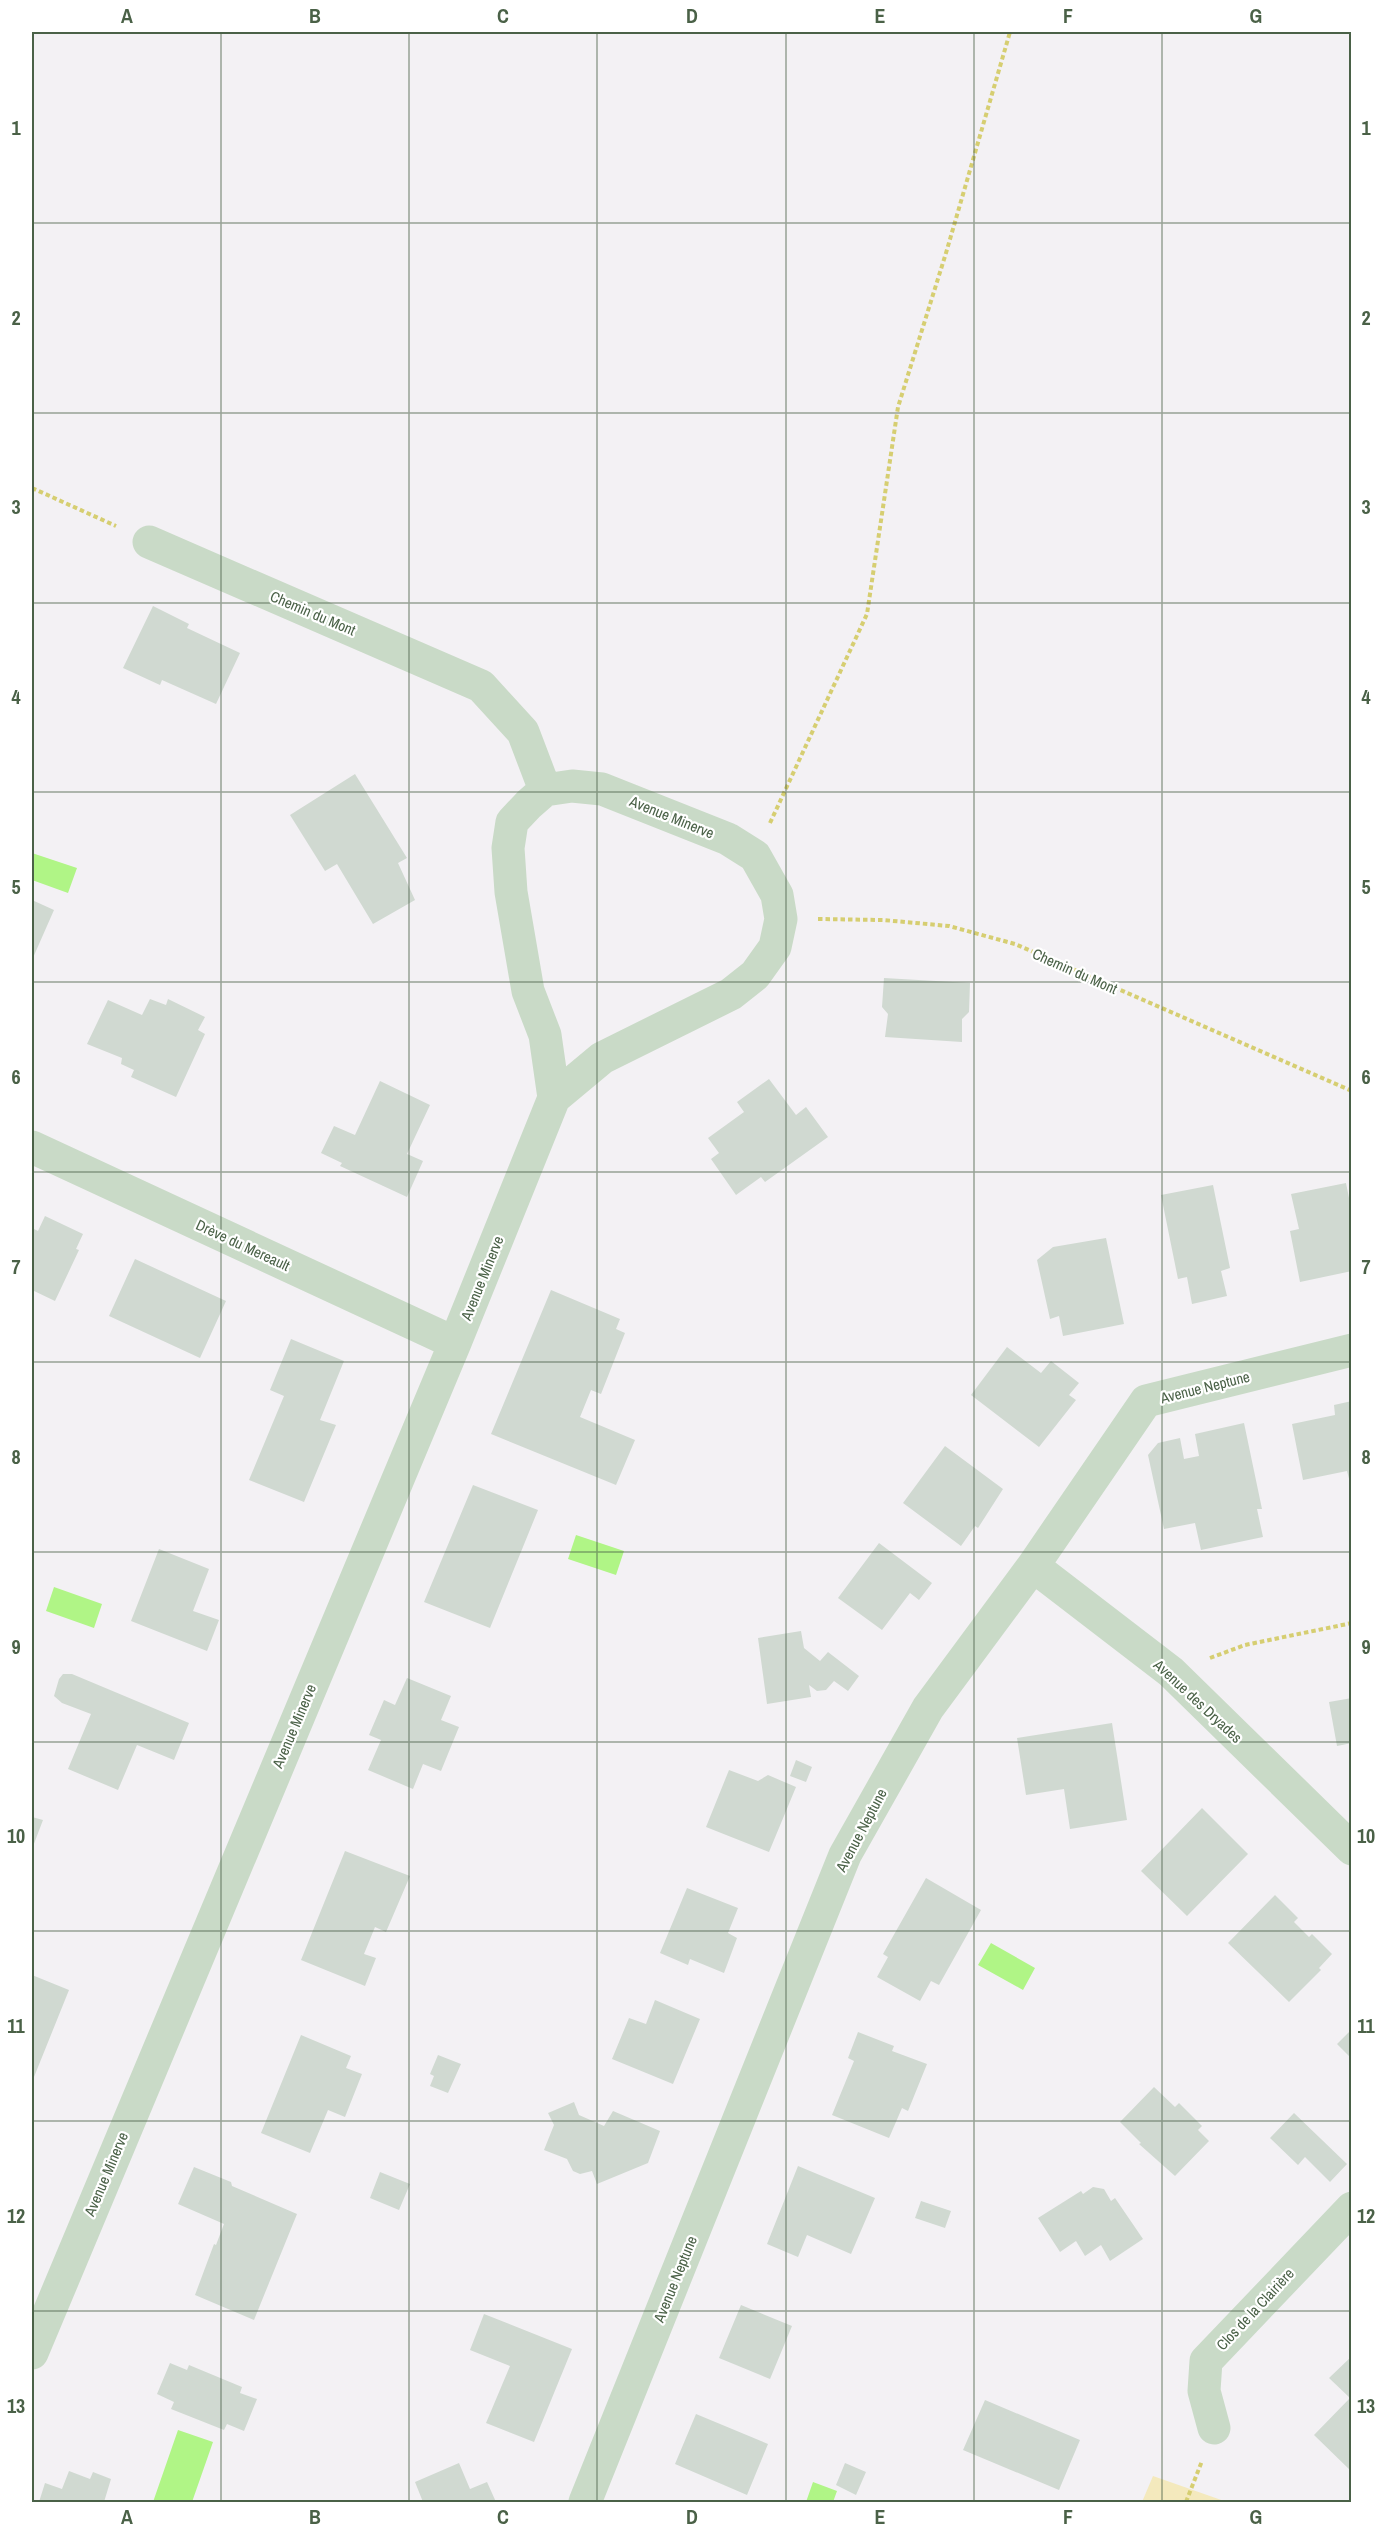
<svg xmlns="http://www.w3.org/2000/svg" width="1383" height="2534" viewBox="0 0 1383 2534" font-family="'Archivo Narrow',sans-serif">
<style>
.green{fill:#f4e9bd}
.water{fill:#b0f586}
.building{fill:#d0d9d1}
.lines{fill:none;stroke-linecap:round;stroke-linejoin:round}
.path{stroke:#d6ce71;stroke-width:4;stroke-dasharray:4.5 3;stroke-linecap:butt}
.street{stroke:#c9dac7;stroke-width:33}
.grid{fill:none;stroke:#4a6147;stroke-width:1.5;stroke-opacity:0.55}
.labels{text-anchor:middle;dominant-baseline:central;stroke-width:4.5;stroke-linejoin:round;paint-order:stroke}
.street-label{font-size:15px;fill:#4a6147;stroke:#fff}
.neatline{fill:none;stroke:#4a6147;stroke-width:2}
.grid-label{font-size:20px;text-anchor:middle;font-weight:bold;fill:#4a6147}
</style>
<rect width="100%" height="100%" fill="#f3f1f4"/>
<path class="green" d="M1153 2476 1227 2502H1142Z"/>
<path class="water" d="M32 853 77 868 68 893 32 880Z
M576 1535 624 1551 616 1575 568 1559Z
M54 1587 102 1604 94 1628 46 1611Z
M991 1943 1035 1968 1023 1990 978 1965Z
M178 2430 213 2442 192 2502H153Z
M813 2482 837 2491 833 2502H806Z"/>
<path class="building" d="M153 606 189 624 187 628 240 653 216 704 162 680 160 685 123 668Z
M355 774 407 858 398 863 415 900 373 924 337 864 325 871 290 815Z
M32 900 54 910 32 960Z
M884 978 970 983 969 1012 962 1019V1042L885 1037 888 1014 882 1007Z
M150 999 166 1005 168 999 205 1017 198 1030 205 1034 176 1097 131 1077 134 1070 121 1064 122 1058 87 1044 108 1000 142 1015Z
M769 1079 796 1115 806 1107 828 1137 765 1182 761 1177 736 1195 711 1159 719 1153 708 1138 744 1112 737 1102Z
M380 1081 430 1105 407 1154 423 1161 407 1197 340 1166 342 1163 321 1153 334 1126 355 1135Z
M1346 1183 1352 1213V1271L1300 1282 1290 1231 1299 1229 1291 1194Z
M1213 1185 1230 1268 1221 1271 1227 1296 1192 1304 1187 1277 1178 1279 1161 1195Z
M45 1216 83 1234 76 1249 79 1250 55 1301 32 1290V1228L38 1231Z
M1106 1238 1124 1324 1063 1336 1059 1316 1050 1319 1037 1260 1053 1247Z
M135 1259 226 1301 200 1358 109 1316Z
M551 1290 620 1319 616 1329 625 1333 601 1394 591 1390 580 1417 635 1440 616 1485 491 1434Z
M291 1339 344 1361 320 1420 336 1425 304 1502 249 1480 284 1396 270 1390Z
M1007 1347 1041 1373 1051 1361 1079 1383 1069 1395 1076 1400 1039 1447 971 1395Z
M1352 1401V1490L1347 1471 1303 1480 1292 1424 1335 1415 1334 1405Z
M1244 1423 1262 1509H1257L1263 1537 1201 1550 1195 1523 1164 1529 1148 1455 1158 1443 1180 1438 1184 1459 1199 1456 1195 1434Z
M945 1446 1003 1489 978 1528 975 1526 961 1546 903 1503Z
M473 1485 538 1510 490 1628 424 1602Z
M879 1543 932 1583 919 1600 910 1593 882 1630 838 1598Z
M159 1549 209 1569 193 1611 219 1620 207 1651 131 1621Z
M801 1631 804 1648 820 1661 828 1652 859 1676 848 1691 834 1681 826 1690 817 1691 809 1685 811 1697 767 1704 758 1638Z
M63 1674H72L189 1723 174 1760 137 1745 118 1790 68 1769 91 1714 62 1703 54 1696 59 1679Z
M407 1678 451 1696 441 1720 459 1727 441 1771 423 1764 413 1789 368 1770 381 1740 369 1735 384 1700 395 1705Z
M1352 1698V1743L1337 1746 1329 1702Z
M1112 1723 1127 1820 1070 1829 1064 1789 1026 1795 1017 1738Z
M796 1760 812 1767 806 1782 790 1776Z
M729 1770 758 1781 768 1775 796 1787 769 1852 706 1827Z
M1202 1808 1248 1854 1187 1916 1141 1871Z
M32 1817 43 1820 32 1849Z
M345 1851 410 1876 386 1932 375 1927 364 1954 376 1958 365 1986 301 1960Z
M926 1878 981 1910 939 1985 931 1981 920 2001 877 1977 888 1957 883 1954Z
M687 1888 738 1908 728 1933 737 1938 724 1973 690 1959 688 1965 660 1953Z
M1275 1895 1298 1918 1294 1922 1309 1937 1312 1934 1332 1954 1319 1968 1321 1970 1289 2002 1228 1943Z
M32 1975 69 1990 34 2077 32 2076Z
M655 2000 700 2019 673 2084 612 2059 629 2018 646 2024Z
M1352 2029V2059L1337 2044Z
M858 2032 894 2046 892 2051 927 2064 908 2111 902 2108 889 2138 832 2115 854 2061 848 2058Z
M301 2035 351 2056 346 2068 362 2074 345 2117 328 2110 310 2153 261 2133Z
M438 2055 461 2064 448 2093 430 2086 434 2076 430 2074Z
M1154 2087 1175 2107 1179 2103 1202 2126 1198 2130 1209 2141 1175 2176 1139 2144 1141 2143 1120 2122Z
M574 2102 579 2115 604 2126 613 2111 660 2131 648 2163 597 2184 592 2171 580 2174 573 2171 567 2159 544 2150 554 2125 548 2113Z
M1294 2113 1347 2164 1330 2182 1305 2157 1298 2165 1270 2138Z
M798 2166 875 2198 851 2254 807 2235 798 2257 767 2244Z
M194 2167 231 2182 232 2186 297 2214 254 2320 195 2295 214 2244 216 2245 224 2224 178 2204Z
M380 2172 410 2184 399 2210 370 2198Z
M1093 2187 1104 2189 1111 2201 1115 2198 1143 2239 1110 2261 1101 2245 1085 2256 1076 2241 1060 2252 1038 2218 1081 2191 1083 2194Z
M921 2201 951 2211 945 2228 915 2218Z
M741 2305 792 2326 770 2379 719 2358Z
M484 2314 572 2349 534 2442 486 2423 510 2366 470 2350Z
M1352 2356V2472L1314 2435 1350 2398 1329 2378Z
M170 2363 187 2370 189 2365 242 2387 240 2393 257 2399 244 2431 227 2424 224 2430 171 2409 174 2402 157 2394Z
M985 2400 1080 2440 1059 2490 963 2450Z
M696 2414 768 2444 747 2495 675 2464Z
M459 2463 470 2489 487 2482 496 2502H423L415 2482Z
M845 2463 866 2472 856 2495 836 2485Z
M69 2471 90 2479 93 2472 111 2479 104 2502H39L45 2483 62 2489Z"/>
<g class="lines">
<path class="path" d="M32 488 116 526
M770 823 867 614 898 407 946 253 1010 32
M818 919 883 920 949 926 1015 944 1352 1091
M1210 1658 1245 1645 1352 1623
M1186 2502 1202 2461"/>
<path class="street" d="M149 542 481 686 523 732 545 790
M32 1147 455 1343
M1033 1566 1171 1672 1352 1849
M32 2353 455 1343 554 1098 602 1058 731 994 755 975 775 947 781 919 777 895 755 856 728 839 602 789 572 786 545 790 529 804 512 822 508 848 511 892 528 991 545 1035 554 1098
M1214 2428 1204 2391 1206 2361 1352 2208
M585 2502 845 1855 928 1708 1033 1566 1146 1401 1352 1350"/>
</g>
<path class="grid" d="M221 32V2502M409 32V2502M597 32V2502M786 32V2502M974 32V2502M1162 32V2502M32 223H1352M32 413H1352M32 603H1352M32 792H1352M32 982H1352M32 1172H1352M32 1362H1352M32 1552H1352M32 1742H1352M32 1931H1352M32 2121H1352M32 2311H1352"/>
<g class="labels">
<g class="street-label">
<text transform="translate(313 613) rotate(23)">Chemin du Mont</text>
<text transform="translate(672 817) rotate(22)">Avenue Minerve</text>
<text transform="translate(1075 971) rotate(24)">Chemin du Mont</text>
<text transform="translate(243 1245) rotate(25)">Drève du Mereault</text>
<text transform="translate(482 1278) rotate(-68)">Avenue Minerve</text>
<text transform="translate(1205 1387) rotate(-14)">Avenue Neptune</text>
<text transform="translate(1198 1701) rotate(43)">Avenue des Dryades</text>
<text transform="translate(294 1726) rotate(-67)">Avenue Minerve</text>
<text transform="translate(861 1830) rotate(-62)">Avenue Neptune</text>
<text transform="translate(106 2174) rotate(-67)">Avenue Minerve</text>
<text transform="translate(675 2279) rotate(-68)">Avenue Neptune</text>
<text transform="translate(1255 2309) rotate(-47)">Clos de la Clairière</text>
</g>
</g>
<rect width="1383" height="2534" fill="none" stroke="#ffffff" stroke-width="66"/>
<rect x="33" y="33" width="1317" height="2468" class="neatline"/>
<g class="grid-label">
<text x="127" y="23">A</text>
<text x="315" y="23">B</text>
<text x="503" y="23">C</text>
<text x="692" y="23">D</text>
<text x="880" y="23">E</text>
<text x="1068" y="23">F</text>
<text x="1256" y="23">G</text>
<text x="16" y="135">1</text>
<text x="1366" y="135">1</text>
<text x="16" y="325">2</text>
<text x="1366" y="325">2</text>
<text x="16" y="514">3</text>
<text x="1366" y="514">3</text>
<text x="16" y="704">4</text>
<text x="1366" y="704">4</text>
<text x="16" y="894">5</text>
<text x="1366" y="894">5</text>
<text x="16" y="1084">6</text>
<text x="1366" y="1084">6</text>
<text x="16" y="1274">7</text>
<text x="1366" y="1274">7</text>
<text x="16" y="1464">8</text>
<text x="1366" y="1464">8</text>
<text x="16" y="1654">9</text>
<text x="1366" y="1654">9</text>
<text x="16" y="1843">10</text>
<text x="1366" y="1843">10</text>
<text x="16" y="2033">11</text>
<text x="1366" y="2033">11</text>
<text x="16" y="2223">12</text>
<text x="1366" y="2223">12</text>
<text x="16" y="2413">13</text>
<text x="1366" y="2413">13</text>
<text x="127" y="2524">A</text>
<text x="315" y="2524">B</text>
<text x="503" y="2524">C</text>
<text x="692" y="2524">D</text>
<text x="880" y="2524">E</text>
<text x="1068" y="2524">F</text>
<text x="1256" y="2524">G</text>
</g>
</svg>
